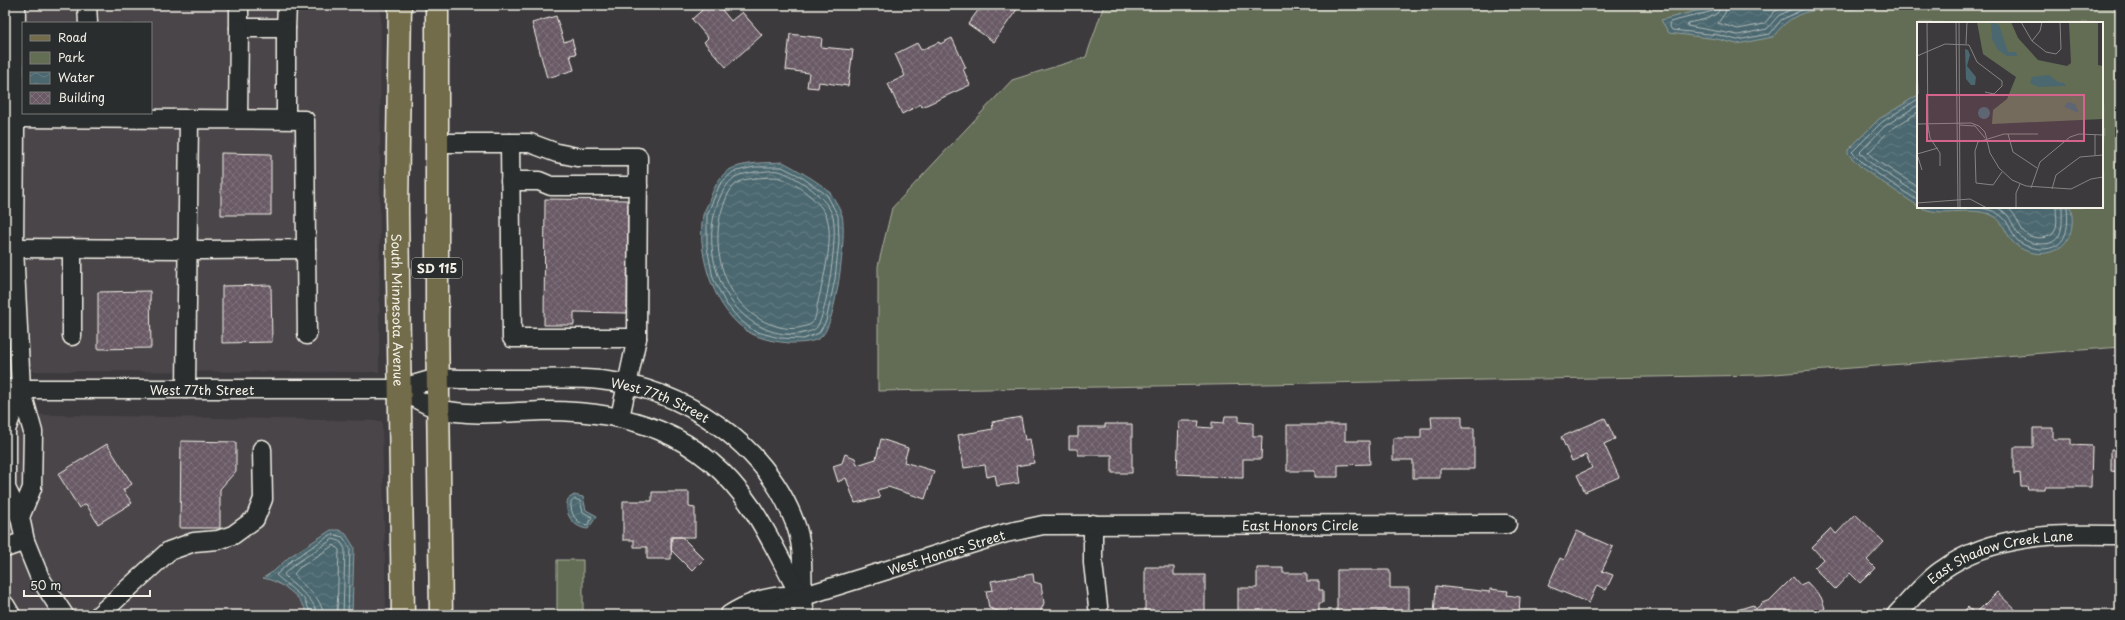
<svg xmlns="http://www.w3.org/2000/svg" width="2125" height="620" viewBox="0 0 2125 620" font-family="'Playpen Sans',sans-serif">
<style>
.built{fill:#4a444a;fill-rule:evenodd}
.green{fill:#636d54;stroke:#acaf9e;fill-rule:evenodd}
.water{fill:url(#water-waves);stroke:#8f9e9f}
.lines{fill:none;stroke-linecap:round;stroke-linejoin:round}
.shore{stroke:#b0bab8;stroke-width:1}
.building{fill:url(#building-cross-hatch);stroke:#f4f1e8}
.minor-casing{stroke:#f4f1e8;stroke-width:21}
.major-casing{stroke:#f4f1e8;stroke-width:25}
.minor{stroke:#2a2d2e;stroke-width:18}
.major{stroke:#736c4b;stroke-width:22}
.labels{text-anchor:middle;dominant-baseline:central;stroke-width:3.5;stroke-linejoin:round;paint-order:stroke}
.shield{fill:#2a2d2e;stroke:#b7b6b0;stroke-width:1}
.shield-label{font-size:12px;font-weight:bold;fill:#f4f1e8}
.street-label{font-size:13px;fill:#f4f1e8;stroke:#2a2d2e}
.inset-road{fill:none;stroke:#868382;stroke-width:1}
.view{fill:#d4648c;fill-opacity:0.15;stroke:#d4648c;stroke-width:2}
.inset-edge{fill:none;stroke:#f4f1e8;stroke-width:2}
</style>
<defs>
<pattern id="water-waves" width="16" height="10" patternUnits="userSpaceOnUse"><rect width="16" height="10" fill="#4b676f"/><path d="M0 5q4-4 8 0t8 0" fill="none" stroke="#667d84"/></pattern>
<pattern id="building-cross-hatch" width="8" height="8" patternUnits="userSpaceOnUse"><rect width="8" height="8" fill="#695a65"/><path d="M0 0l8 8M0 8l8-8" fill="none" stroke="#7f727b"/></pattern>
</defs>
<rect width="100%" height="100%" fill="#3d3a3e"/>
<filter id="ink" filterUnits="userSpaceOnUse"><feTurbulence type="fractalNoise" baseFrequency=".025" numOctaves="2"/><feDisplacementMap in="SourceGraphic" scale="8" xChannelSelector="R" yChannelSelector="G"/><feConvolveMatrix kernelMatrix="1 2 1 2 8 2 1 2 1" color-interpolation-filters="sRGB"/></filter>
<g filter="url(#ink)">
<path class="built" d="M5 5H381L379 372 5 371ZM23 23H151V113H23Z
M5 414 382 421 386 615H5Z"/>
<path class="green" d="M1104 5H2120V347L1762 375 878 391V266L892 208 1012 80 1086 57ZM1918 23H2102V207H1918Z
M557 560H583V615H557Z"/>
<path class="water" d="M1719 5H1859L1855 9C1819 9 1796 6 1773 37L1737 44 1717 39 1669 33 1661 20Z
M1918 95V206L1863 169 1848 154V150L1879 119Z
M783 162C794 168 825 185 831 194 835 200 840 209 842 215 847 235 836 323 822 336 815 343 800 343 790 343 778 342 764 340 752 334 715 314 696 255 703 215 705 209 709 202 711 196 715 185 722 172 733 168 749 162 766 163 783 162Z
M1920 207H2070C2073 216 2073 225 2070 234 2062 256 2033 259 2016 245 2004 235 2006 220 1989 214 1965 206 1942 218 1920 207Z
M574 495 583 497 586 510 597 516 588 529C574 528 563 514 568 499Z
M331 530H339L346 534 354 547 352 615H308C301 596 282 582 263 578L274 571 289 557Z"/>
<g class="lines">
<path class="shore" d="M1716 5 1713 11 1670 22 1669 25 1672 30 1718 35 1737 40 1770 34 1781 20 1812 5
M1721 5C1720 19 1699 20 1688 23L1687 26 1738 35 1767 29 1778 16 1800 5
M1727 5 1725 13 1718 23 1738 29 1764 24 1774 12 1786 5
M1918 99 1882 122 1852 152 1866 166 1918 201
M1918 105 1885 126 1860 152 1869 162 1918 194
M1918 112 1889 131 1868 153 1877 161 1918 187
M755 167H782L800 176 827 195 838 216 839 241 835 279 826 321 819 333 803 339 779 338 754 331 739 319 726 304 713 278 707 247V215L720 184 733 172Z
M755 172C763 172 775 169 782 172 800 179 828 198 833 217 838 234 827 314 817 327 814 331 808 332 803 333 794 336 780 334 771 331 721 315 700 248 718 202 722 192 726 184 735 177 740 174 749 173 755 172Z
M756 178C763 178 774 176 780 178 796 183 822 202 827 218 834 240 823 280 818 302 816 309 817 316 813 322 811 325 806 326 802 327 793 330 781 328 773 325 726 310 707 247 724 204 727 196 730 187 739 182 743 179 751 179 756 178Z
M1971 207C1981 208 1992 209 2000 215 2010 222 2010 233 2018 241 2024 246 2032 248 2040 249 2068 250 2069 227 2067 207
M1996 207C2015 216 2010 227 2021 237 2027 242 2034 244 2042 244 2065 244 2062 223 2062 207
M2007 207C2017 215 2017 222 2023 231 2029 239 2045 240 2053 234 2059 225 2056 217 2056 207
M575 499 580 501 583 512 592 517 588 525C576 524 570 513 571 503Z
M312 615 304 599 276 575 292 560 332 534 343 537 350 548 348 615
M317 615C315 595 293 589 284 574L295 564 333 539 340 541 345 549 343 615
M323 615C322 595 303 588 294 574L299 568 334 545 339 550 337 615"/>
</g>
<path class="building" d="M708 5H718L731 21 742 12 762 35 726 67 704 42 708 38 692 19Z
M982 5H1020L994 42 968 24Z
M556 16 564 42 572 39 576 54 570 55 574 70 547 78 532 23Z
M790 34 822 38 821 47 853 50 848 86 819 82 818 88 807 87 809 73 786 70Z
M952 38 966 68 963 69 970 85 922 107 921 104 902 114 888 84 905 76 895 54 917 43 921 50 939 42 940 44Z
M221 153 271 154V215H221Z
M545 199 628 200 627 313 574 312V325H544Z
M271 285 272 342 222 343V286Z
M150 291 151 348 98 349V292Z
M1225 416H1239V422L1253 423V436H1262L1261 459H1243V478L1200 477V475L1177 474 1179 421H1199L1198 427 1212 428V422L1224 423Z
M1431 416H1462V428H1474V469H1440V478H1413V460H1393V438H1421V428H1432Z
M1021 417 1025 440 1030 439 1034 463 1016 466 1019 483 997 486 995 475 987 477 985 465 964 468 958 435 993 429 992 422Z
M1605 418 1615 439 1604 444 1619 477 1585 492 1577 475 1592 468 1586 455 1572 461 1561 437Z
M1105 424H1132V473H1112V455H1078V449H1069V437H1078V427H1105Z
M1287 425H1345V441H1369L1370 464 1338 465V477H1315V471H1287Z
M2033 428H2053V439H2071V445L2092 446 2091 487H2045V489H2028L2027 486H2021L2020 473 2014 474V447H2033Z
M881 439 908 448 904 462 934 471 925 499 888 487 877 490 880 498 855 503 846 478 838 482 833 466 842 463 845 454 855 458 857 465 876 459Z
M181 441 236 442V471L220 489V528H180Z
M2117 441H2120V472L2111 471V449H2118Z
M107 444 132 484 123 490 132 503 98 524 86 504 79 508 58 474Z
M652 492H689V507L695 508V537H672L671 559H647V547H634V540H623V501H652Z
M1855 514 1884 542 1867 560 1875 568 1860 583 1850 573 1835 589 1814 568 1823 559 1812 547 1831 528 1836 534Z
M1577 531 1613 547 1602 571 1613 575 1606 590 1597 585 1589 603 1548 586 1560 558 1564 560Z
M671 537H682L704 559 692 571 671 550Z
M1145 567H1174V575H1205V615L1145 614Z
M1257 568H1283V573H1307V581H1319V590H1323V603H1319V615H1303V612H1293V615H1238V588H1257Z
M1337 570H1390V588H1409V611L1377 612V615L1337 613Z
M1033 574 1034 582 1041 584 1044 603 1039 615H993L1003 613 989 608 986 591 993 590 991 581Z
M1793 577 1800 585 1807 582 1821 597 1825 608 1818 615H1739L1737 610 1753 605 1756 609 1762 603 1770 600Z
M1436 586 1490 592V589L1508 591 1507 595 1520 597 1519 615H1434Z
M1997 592 2021 615H1960L1968 607 1975 614Z"/>
<g class="lines">
<g class="minor-casing">
<g id="minor">
<path d="M16 5 14 248 21 389 33 432 32 488 20 517"/>
<path d="M87 5 88 23"/>
<path d="M239 5V28H286L287 5"/>
<path d="M286 28V119"/>
<path d="M15 118 189 119"/>
<path d="M238 119 239 28"/>
<path d="M437 143H530L557 153 577 157H638L637 338 620 417"/>
<path d="M510 143 512 338H637"/>
<path d="M510 181H539L551 186H638"/>
<path d="M14 248 187 249 200 250 306 249 305 120 189 119 186 389"/>
<path d="M72 248V336"/>
<path d="M306 249 307 335"/>
<path id="s1" d="M5 389H399C411 386 424 381 437 379 446 378 455 379 464 379 483 379 502 379 522 379 547 379 574 377 600 380 684 389 765 443 795 523 807 553 799 584 805 615"/>
<path d="M21 389 6 430V488L20 517 25 541 40 578 64 615"/>
<path d="M399 389C411 395 426 406 439 409 471 417 509 412 542 411 628 410 700 432 751 507 770 535 784 567 801 597"/>
<path d="M1093 524V563L1099 615"/>
<path d="M5 548 25 541"/>
<path d="M5 605 11 615"/>
<path d="M99 615 169 551 194 542 218 540 233 535 255 519 263 499 262 449"/>
<path d="M729 615C746 604 770 595 790 596"/>
<path id="s2" d="M763 615 801 597 1006 533 1043 525 1507 524"/>
<path id="s3" d="M1896 615C1911 600 1924 582 1942 570 1994 533 2058 534 2120 535"/>
</g>
</g>
<g class="major-casing">
<g id="major">
<path id="s4" d="M400 5 397 210 403 615"/>
<path d="M437 5V320L441 615"/>
</g>
</g>
<use href="#minor" class="minor"/>
<use href="#major" class="major"/>
</g>
</g>
<g class="labels">
<rect class="shield" x="412" y="258" width="50" height="20" rx="3"/>
<g class="shield-label">
<text x="437" y="268">SD 115</text>
</g>
<g class="street-label">
<text stroke="none"><textPath href="#s4" startOffset="305">South Minnesota Avenue</textPath></text>
<text stroke="none"><textPath href="#s1" startOffset="197">West 77th Street</textPath></text>
<text stroke="none"><textPath href="#s1" startOffset="660">West 77th Street</textPath></text>
<text stroke="none"><textPath href="#s2" startOffset="552">East Honors Circle</textPath></text>
<text stroke="none"><textPath href="#s2" startOffset="194">West Honors Street</textPath></text>
<text stroke="none"><textPath href="#s3" startOffset="125">East Shadow Creek Lane</textPath></text>
</g>
</g>
<g transform="translate(1917 22)">
<rect width="186" height="186" fill="#3d3a3e"/>
<path d="M60 0H94L101 16 121 38 150 44 154 41 152 0H181V43L186 44V97L75 102 76 88 90 77 99 55 66 32Z" fill="#636d54"/>
<path d="M74 0 82 3 91 30H99L100 34H90L81 28 75 17ZM48 27 51 28 53 33 50 44 59 55 58 63H54L49 57ZM132 53 141 60 147 61 149 64 121 65 113 61 115 55ZM151 80 158 82 162 91 147 85ZM61 91a6 6 0 1 1 12 0a6 6 0 1 1-12 0Z" fill="#4b676f"/>
<path class="inset-road" d="M10 0 11 111M39 0 41 186M42 0 43 186M104 0 115 19 129 30 139 32 144 27 143 0M115 19 123 9 125 0M49 22 50 0M0 34 28 22 52 23 60 40 85 59V64L77 72 68 70M0 39 1 72M0 102 54 101 62 104 68 110 73 131 82 146 95 158 109 164 154 167 174 157 186 155M11 103 13 116 23 131V144M42 103 58 104 68 116M91 112 96 130 120 146M0 132 21 126M0 132 5 148M178 133V113M85 150 76 163 59 161 58 129 61 120 87 112H121M114 166 123 140 153 115 162 112 186 113M135 167 139 153 163 135 186 133M0 181 53 177 70 186H130M99 186V171L103 162"/>
<path class="view" d="M10 73H167V119H10Z"/>
<rect width="186" height="186" class="inset-edge"/>
</g>
<rect width="2125" height="620" fill="none" stroke="#2a2d2e" stroke-width="20"/>
<rect x="10" y="10" width="2105" height="600" fill="none" stroke="#f4f1e8" stroke-width="1.5" filter="url(#ink)"/>
<rect x="22" y="22" width="130" height="92" fill="#2a2d2e" stroke="#7b7b78"/>
<rect x="30" y="35" width="20" height="6" fill="#736c4b" stroke="#7b7b78"/>
<text x="58" y="42" font-size="12" fill="#f4f1e8">Road</text>
<rect x="30" y="52" width="20" height="12" fill="#636d54" stroke="#7b7b78"/>
<text x="58" y="62" font-size="12" fill="#f4f1e8">Park</text>
<rect x="30" y="72" width="20" height="12" fill="url(#water-waves)" stroke="#7b7b78"/>
<text x="58" y="82" font-size="12" fill="#f4f1e8">Water</text>
<rect x="30" y="92" width="20" height="12" fill="url(#building-cross-hatch)" stroke="#7b7b78"/>
<text x="58" y="102" font-size="12" fill="#f4f1e8">Building</text>
<path d="M24 590v6h126v-6" fill="none" stroke="#f4f1e8" stroke-width="2"/>
<text x="30" y="590" font-size="12" fill="#f4f1e8" stroke="#2a2d2e" stroke-width="3" paint-order="stroke">50 m</text>
</svg>
